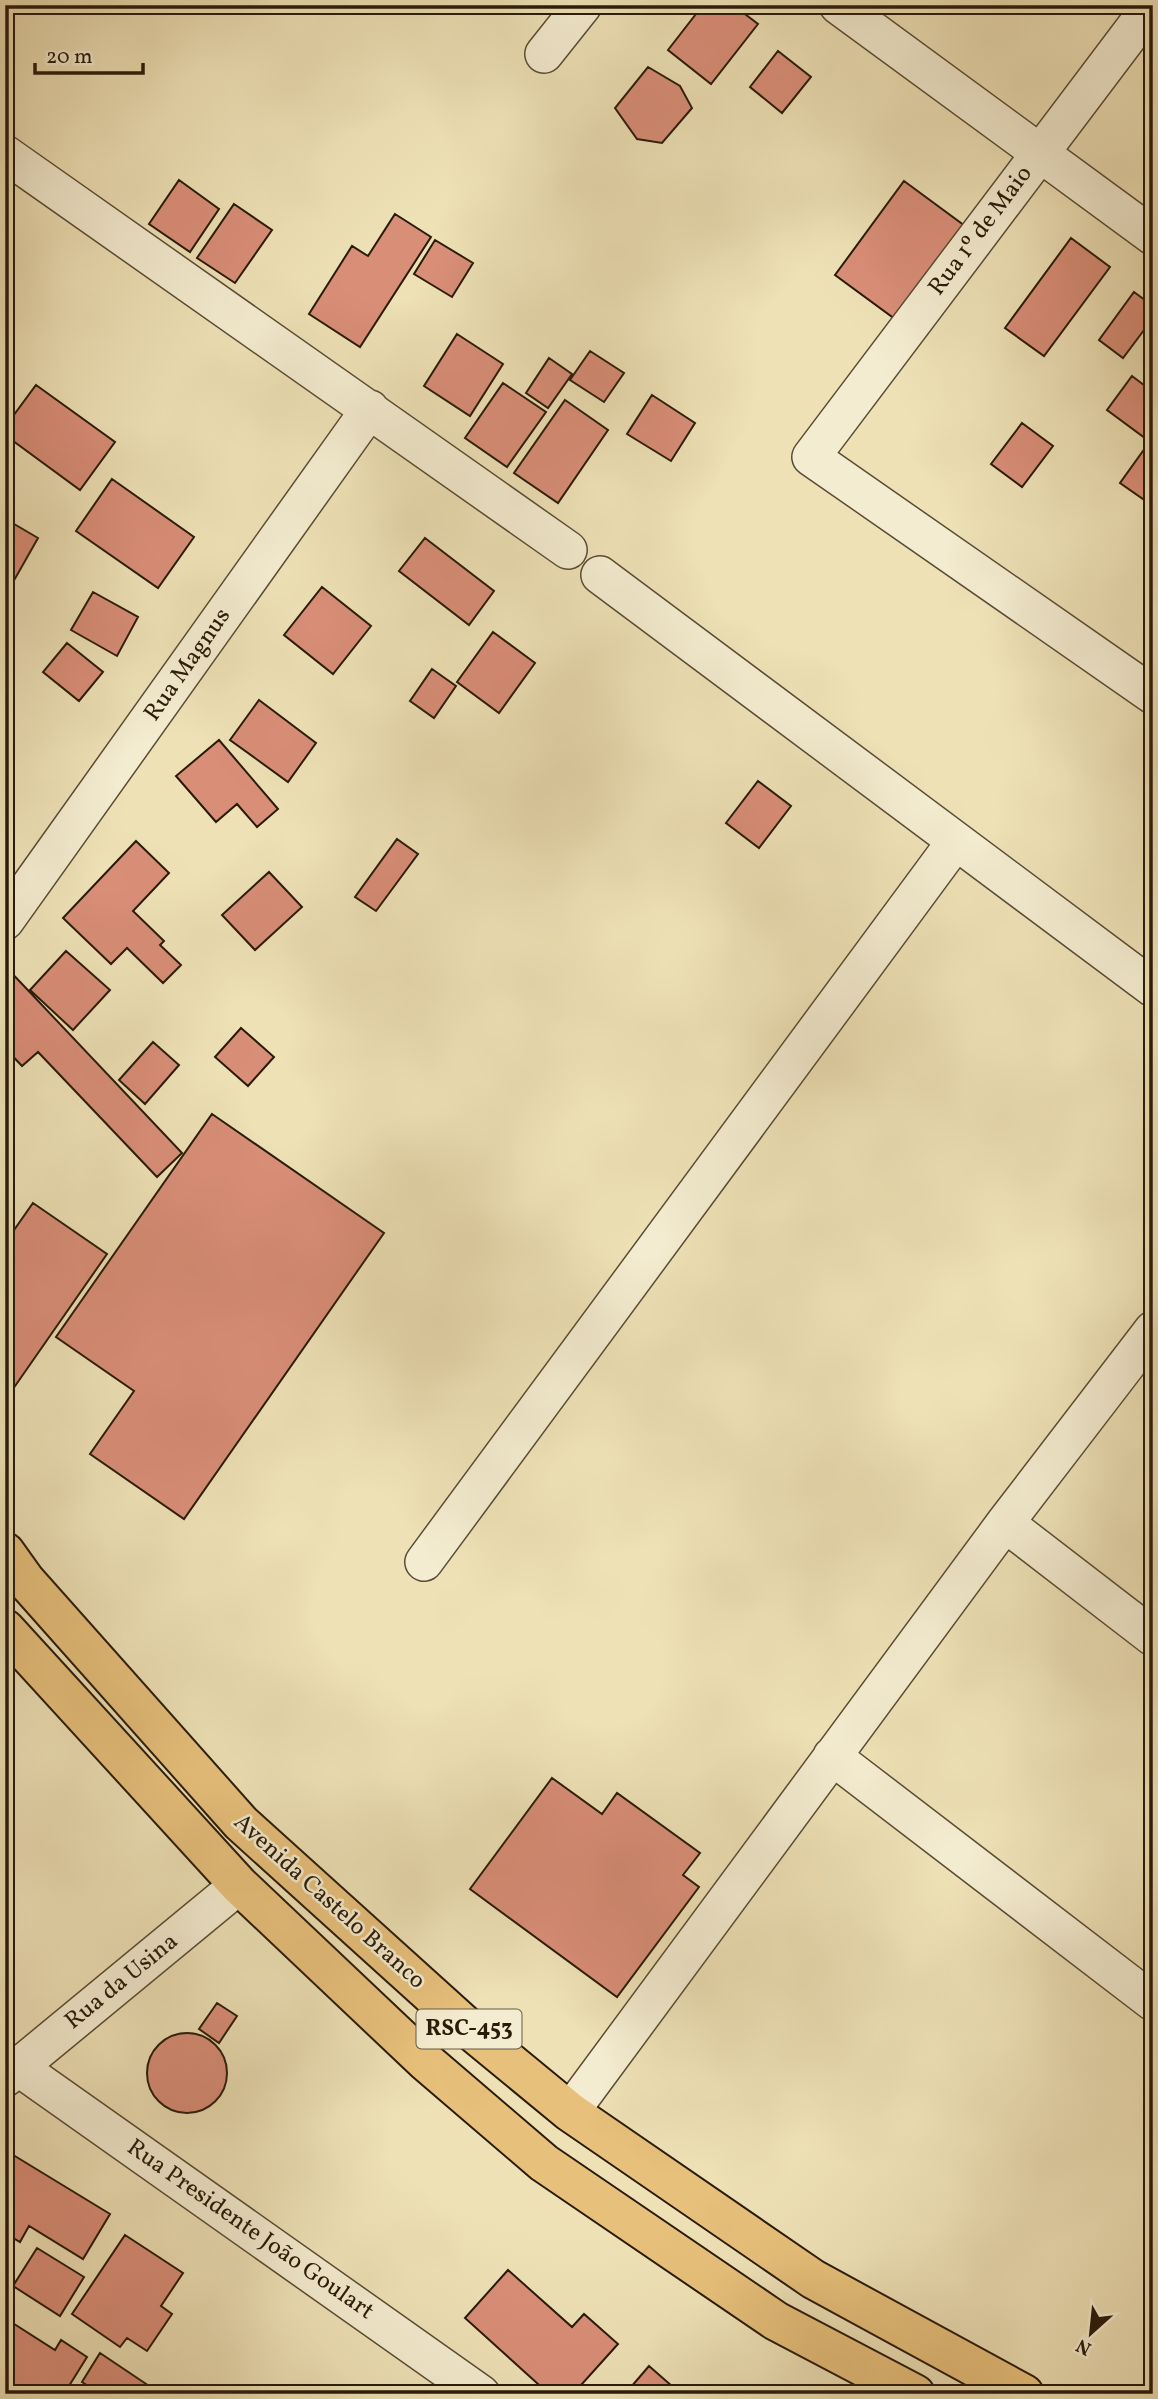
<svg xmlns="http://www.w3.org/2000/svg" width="1158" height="2399" viewBox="0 0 1158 2399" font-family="Vollkorn,serif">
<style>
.building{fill:#d98e78;stroke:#291b09;stroke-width:2}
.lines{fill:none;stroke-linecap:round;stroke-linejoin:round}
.minor-casing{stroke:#5a4c34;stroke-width:40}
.primary-casing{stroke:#291b09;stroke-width:42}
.minor{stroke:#f4ecd0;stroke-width:37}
.primary{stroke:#e7c07b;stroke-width:38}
.labels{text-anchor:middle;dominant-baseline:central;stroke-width:5;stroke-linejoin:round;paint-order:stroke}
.shield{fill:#f4ecd0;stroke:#665a45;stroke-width:2}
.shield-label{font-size:23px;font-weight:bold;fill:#291b09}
.street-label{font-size:24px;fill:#291b09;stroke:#f4ecd0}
</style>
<rect width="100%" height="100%" fill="#eee1b6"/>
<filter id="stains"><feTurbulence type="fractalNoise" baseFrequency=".00286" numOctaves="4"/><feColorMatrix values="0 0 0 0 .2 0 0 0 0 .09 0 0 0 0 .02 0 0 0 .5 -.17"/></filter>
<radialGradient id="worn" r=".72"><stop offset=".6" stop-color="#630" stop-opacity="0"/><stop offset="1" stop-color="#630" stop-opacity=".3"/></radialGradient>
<path class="building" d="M703 5H733L758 24 711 84 668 50Z
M778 51 811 77 782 113 750 87Z
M648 67 680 86 692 108 662 143 637 139 615 108Z
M179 180 219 209 190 252 149 224Z
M904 181 965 226 895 319 835 275Z
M234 204 272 230 235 283 197 258Z
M395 214 431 237 360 347 309 314 352 246 368 256Z
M1071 238 1110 267 1044 356 1005 328Z
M435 240 473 263 452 297 414 274Z
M1134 292 1153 306V318L1123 358 1099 340Z
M457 334 503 364 470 416 424 386Z
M590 351 624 373 604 402 570 380Z
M549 358 572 374 548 408 526 393Z
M1132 376 1153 392V436L1149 441 1107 410Z
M503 383 546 412 507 467 465 438Z
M36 385 115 442 80 490 5 435V427Z
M652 395 695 423 671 461 627 434Z
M565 400 608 430 558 503 514 473Z
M1022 423 1053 446 1022 487 991 464Z
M1143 451 1153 458V506L1120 483Z
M112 479 194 537 158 588 76 531Z
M9 521 38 538 12 584 5 580V528Z
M425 538 494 591 469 625 399 571Z
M322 587 371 626 333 674 284 635Z
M93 592 138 617 117 656 71 630Z
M493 632 535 663 499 713 457 682Z
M67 643 103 672 79 701 43 672Z
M432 669 456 686 434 718 410 701Z
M259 700 316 743 288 782 230 740Z
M219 740 278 809 257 827 237 804 216 822 176 776Z
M758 781 791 806 759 848 726 823Z
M397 839 418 854 376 911 355 897Z
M136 841 169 873 133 911 164 941 160 945 181 965 163 983 127 948 111 964 63 918Z
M269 872 302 907 255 950 222 915Z
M66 951 110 990 73 1030 30 990Z
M6 967 182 1153 157 1177 38 1052 22 1066 5 1048Z
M241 1028 274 1057 248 1086 215 1057Z
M153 1042 179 1065 145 1104 119 1080Z
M212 1114 384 1233 184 1519 90 1454 134 1391 56 1337Z
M33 1203 107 1254 13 1389 5 1384V1243Z
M552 1778 602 1814 617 1793 700 1853 683 1875 699 1887 617 1997 470 1889Z
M217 2003 237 2016 219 2043 199 2029Z
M147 2073a40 40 0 1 1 80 0a40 40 0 1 1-80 0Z
M5 2150 110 2214 83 2259 29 2226 20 2242 5 2233Z
M125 2235 183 2273 161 2306 172 2314 147 2351 127 2338 120 2347 72 2314Z
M37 2248 84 2277 60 2316 13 2286Z
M508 2270 572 2327 584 2314 618 2344 573 2394H549L465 2318Z
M8 2320 55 2350 61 2340 87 2357 64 2394H19L5 2385V2325Z
M100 2353 161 2394H100L82 2382Z
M649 2366 681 2394H625Z"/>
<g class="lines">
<g class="minor-casing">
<path id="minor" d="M838 5 1153 236
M1152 5 811 457 1153 695
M544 54 583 5
M5 154 568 550
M600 575 1153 988
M5 921 370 409
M1005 1523 1153 1637
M424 1562 956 841
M832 1756 1153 2002
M18 2067 481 2394
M5 2078 239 1885
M570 2112 1005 1523 1153 1330"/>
</g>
<g class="primary-casing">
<path id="primary" d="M5 1552 25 1580 241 1823 468 2028 570 2112 813 2279 1024 2394
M5 1629 239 1885 425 2061 544 2163 776 2321 915 2394"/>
</g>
<use href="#minor" class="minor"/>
<use href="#primary" class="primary"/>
</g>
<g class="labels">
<rect class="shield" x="416.5" y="2009.5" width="105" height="39" rx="5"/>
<g class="shield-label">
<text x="469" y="2029">RSC-453</text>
</g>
<g class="street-label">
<text transform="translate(981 231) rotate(-53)">Rua 1º de Maio</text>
<text transform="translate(188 665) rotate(-55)">Rua Magnus</text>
<text transform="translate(329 1902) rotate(42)">Avenida Castelo Branco</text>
<text transform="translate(122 1982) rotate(-39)">Rua da Usina</text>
<text transform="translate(250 2230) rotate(35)">Rua Presidente João Goulart</text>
</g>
</g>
<rect width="1158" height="2399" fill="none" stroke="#eee1b6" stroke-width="28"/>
<rect x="7" y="7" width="1144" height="2385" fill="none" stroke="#291b09" stroke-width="3.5"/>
<rect x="14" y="14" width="1130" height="2371" fill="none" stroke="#291b09" stroke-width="2"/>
<g transform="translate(1091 2333) rotate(207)" stroke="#f4ecd0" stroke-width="5" paint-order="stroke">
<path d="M0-5L12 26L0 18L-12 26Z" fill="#291b09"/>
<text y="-10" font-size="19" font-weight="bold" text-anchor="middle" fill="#291b09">N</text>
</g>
<path d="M35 63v10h108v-10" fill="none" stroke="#291b09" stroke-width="3.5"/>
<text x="46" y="63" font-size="21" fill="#291b09" stroke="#f4ecd0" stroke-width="5" paint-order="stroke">20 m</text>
<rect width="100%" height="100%" filter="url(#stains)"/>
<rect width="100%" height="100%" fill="url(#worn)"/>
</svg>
